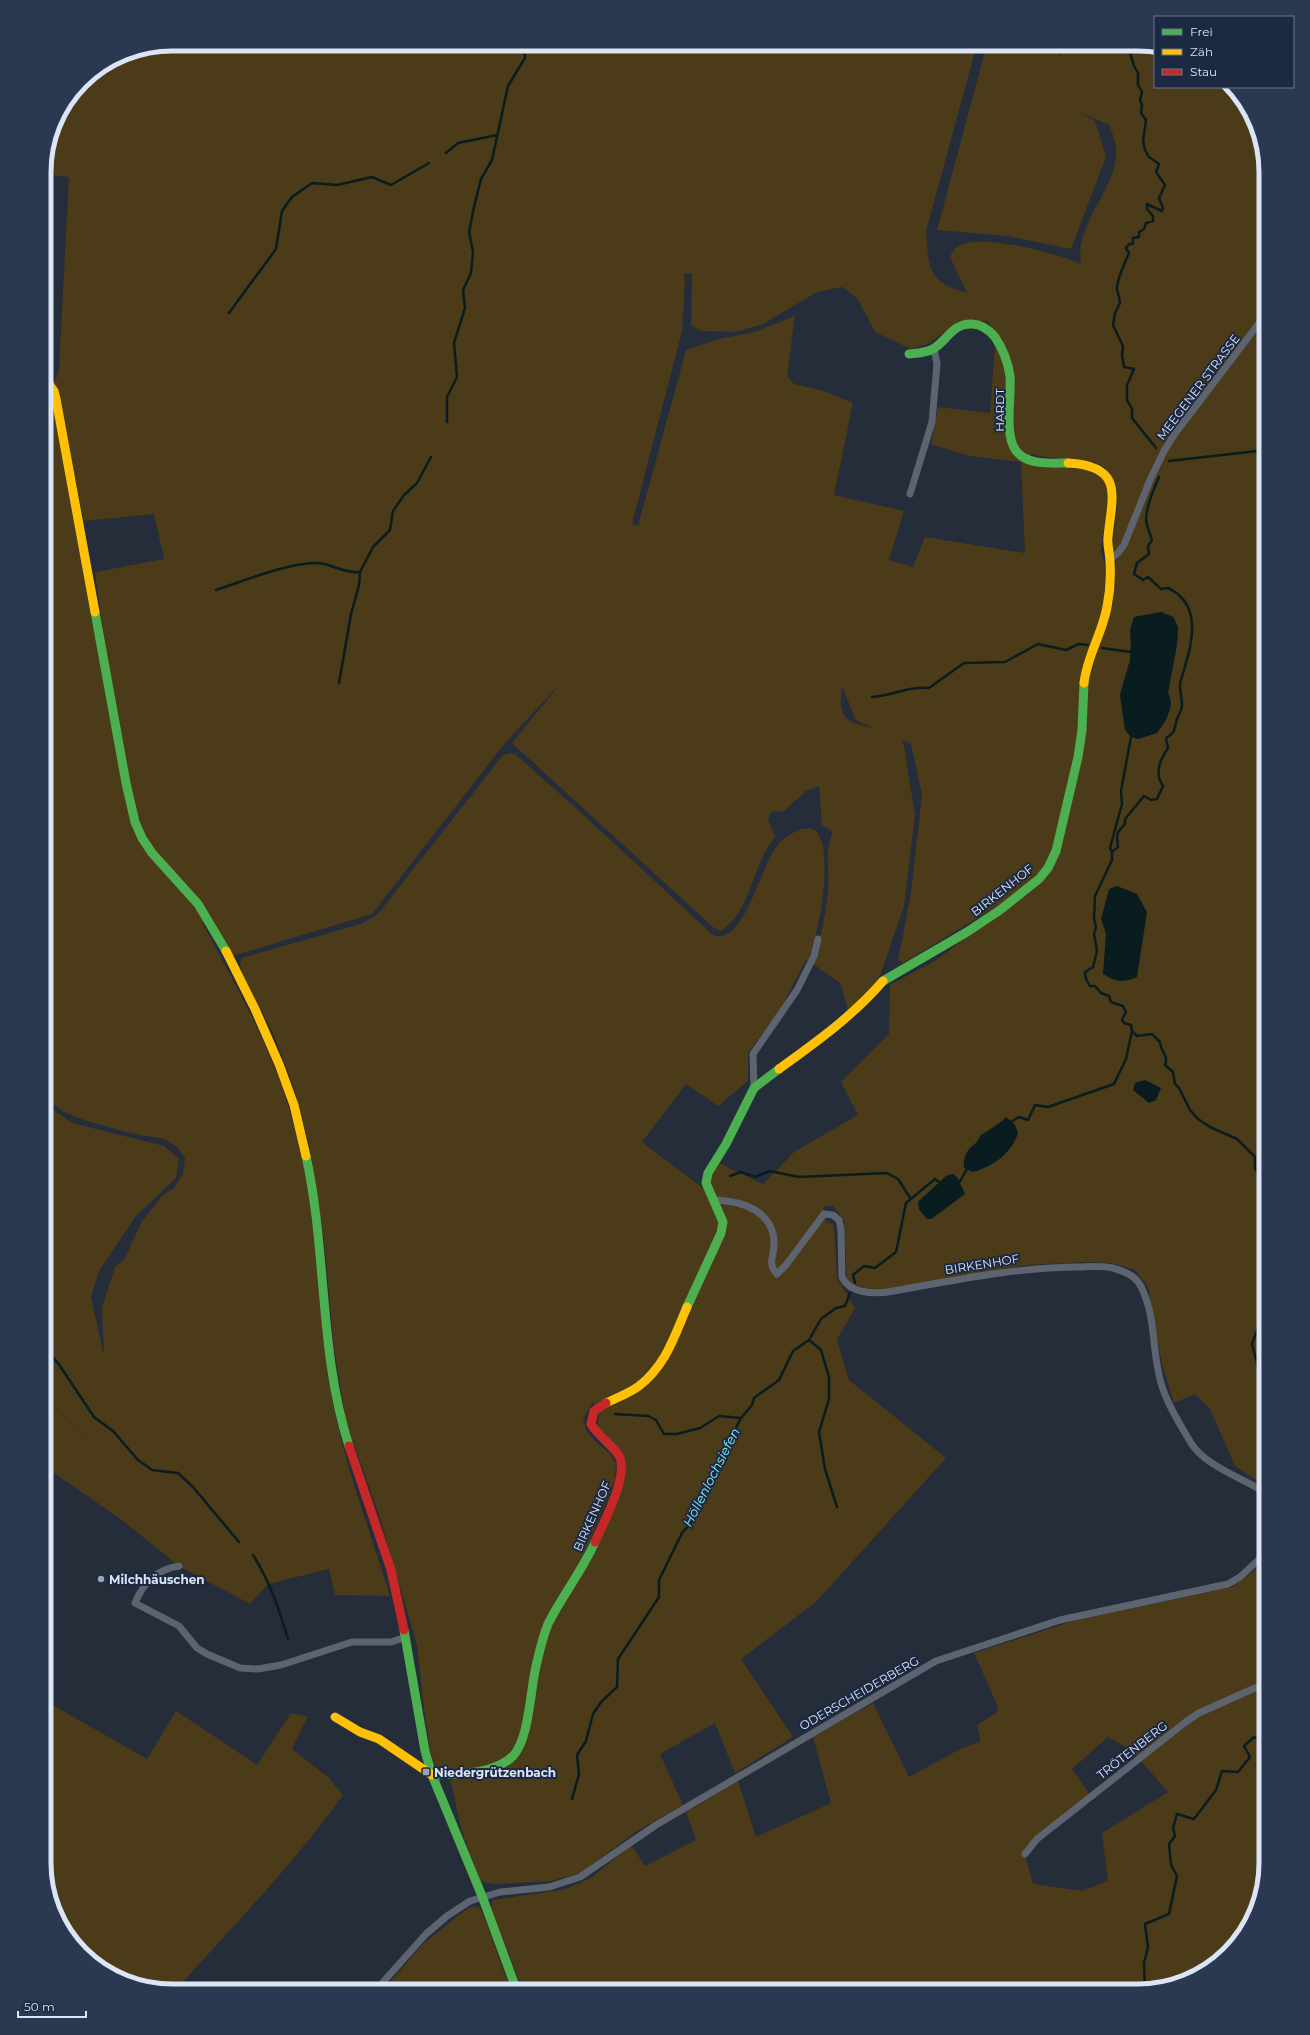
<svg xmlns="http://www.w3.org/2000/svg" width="1310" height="2035" viewBox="0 0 1310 2035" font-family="Montserrat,sans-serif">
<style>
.green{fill:#4b3b18;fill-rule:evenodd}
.water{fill:#091d21}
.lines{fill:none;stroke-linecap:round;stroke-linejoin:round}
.stream{stroke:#091d21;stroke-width:2.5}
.street{stroke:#5d6470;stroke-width:7}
.fast{stroke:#4caf50;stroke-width:9}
.slow{stroke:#ffc107;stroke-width:9}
.jam{stroke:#c62828;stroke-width:9}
.poi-dot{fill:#9ba4b4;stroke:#1c2943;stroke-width:1.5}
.labels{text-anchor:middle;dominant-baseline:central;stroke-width:4;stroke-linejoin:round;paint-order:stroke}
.street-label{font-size:12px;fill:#dbe5f6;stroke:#1c2943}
.poi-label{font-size:12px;font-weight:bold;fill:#dbe5f6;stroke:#1c2943;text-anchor:start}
.water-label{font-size:13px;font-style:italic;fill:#82f2fc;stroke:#1c2943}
.rim{fill:none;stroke:#dbe5f6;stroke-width:5}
</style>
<rect width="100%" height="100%" fill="#252c3a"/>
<path class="green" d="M172 44H977L926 231C929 268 927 282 967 293L950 257C952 252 955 248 960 245 984 234 1057 253 1081 264 1074 221 1120 187 1116 148 1115 140 1112 132 1109 125L1077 111 1095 121 1106 157 1071 249 1007 236 937 230 987 44H1059V58L1064 44H1147L1155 47V87H1228L1253 115 1266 172V1487L1235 1466 1210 1409 1195 1394 1174 1403 1162 1364 1148 1287 1135 1270 1112 1263 1089 1262 1026 1265 885 1290 865 1288 847 1283 844 1220 833 1206H823L826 1221 834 1225 837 1278 855 1308 837 1340 849 1380 946 1458 816 1602 741 1659 793 1737 735 1773 715 1723 660 1754 683 1805 640 1829 580 1873 552 1881 493 1884 481 1881C473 1861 464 1841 459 1820 455 1803 455 1792 448 1774L452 1768 443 1769 435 1766 430 1749 423 1701 417 1645 380 1518 346 1421 334 1348 324 1239 310 1149 295 1091 273 1033 243 975 240 964 242 958 361 924 378 914 503 755 509 753 515 754 577 809 712 934C714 935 718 937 721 936 747 934 762 862 779 843 783 838 793 833 799 830 805 828 812 827 816 831 835 850 818 938 808 961L806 960 781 1008 748 1053V1081L718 1106 686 1084 642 1142 703 1188 719 1163 763 1184 794 1152 858 1115 841 1082 889 1034 890 985 933 962 999 914 997 906 903 963 898 960 911 893 922 795 911 744 901 739 904 745 915 816 904 906 880 976 865 996 848 1011 841 984 813 964C820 941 825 917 828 894 830 873 824 851 833 832L822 825 819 786 806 791 783 812 772 811 768 819 775 836C771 843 766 850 762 858 751 883 745 915 721 931L714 928 512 743 561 683 505 743 372 914 229 957 208 920 202 922C238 990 277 1057 296 1132 316 1209 316 1289 327 1367 337 1446 367 1521 390 1596L335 1595 329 1569 268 1584 250 1604 179 1566 119 1518 44 1466V1398L93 1445 44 1397V1103L72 1123 164 1146 179 1159 176 1178 136 1216 99 1271 91 1297 104 1356 102 1308 115 1267 124 1260 141 1223 161 1197 174 1188 183 1174 185 1157 178 1148 165 1139 130 1133 84 1120 62 1111 44 1096V407L53 408 96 640 104 637 95 572 164 559 154 514 84 521 57 388 51 385 57 377 59 368 69 177 44 174V164L54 123 82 81 123 54ZM692 273 691 325 701 331 735 332 763 324 817 292 842 287 857 298 875 332 911 349 928 344 959 321H987L1003 340 995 344 990 413 938 407 931 444 969 456 1021 462 1025 553 925 537 913 567 889 560 904 511 834 495 853 403 824 391 794 384 787 376 795 316 752 333 722 338 686 350 638 526 632 524 682 331 685 280 683 274ZM1031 454 1045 457 1094 462 1106 469 1113 479 1117 492V508L1112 547 1116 562 1110 614 1101 616C1105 600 1108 584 1106 568 1105 562 1101 556 1101 550 1102 532 1109 514 1110 496 1111 462 1045 464 1022 462ZM1161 612 1174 617 1178 627 1177 645 1168 692 1171 702 1170 709 1166 720 1157 733 1138 739 1131 737 1125 730 1120 695 1130 660 1131 643 1130 630 1134 617ZM842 686 856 720 873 728C843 722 838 716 842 686ZM1006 1117 1015 1125 1018 1133C1011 1154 993 1166 973 1172L964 1168C962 1149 975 1145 987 1134 994 1129 1000 1123 1006 1117ZM953 1174 957 1177 965 1194 931 1219H927L919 1210 918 1202 946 1176ZM593 1402 599 1415 596 1433C614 1448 626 1457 620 1483L583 1567 562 1599 555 1601 581 1562 615 1480 616 1464 610 1454 596 1442 586 1430 583 1418Z
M1266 1558V1863L1262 1896 1245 1934 1195 1978 1138 1991H523L491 1908 493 1900 566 1889 591 1878 631 1845 645 1866 696 1840 686 1812 738 1781 756 1837 831 1803 813 1737 873 1703 909 1777 960 1749 981 1741 977 1725 996 1713 998 1707 974 1653 1077 1620 1232 1587 1254 1571ZM1196 1719 1141 1761 1168 1792 1102 1833 1108 1881 1083 1891 1033 1884 1025 1855 1037 1839 1091 1796 1072 1769 1108 1737 1133 1751 1137 1757Z
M44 1700 147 1759 176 1711 257 1765 291 1713 308 1716 292 1749 328 1777 343 1795C293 1865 232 1927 175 1991H164L101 1970 57 1920 44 1863Z
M475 1906 480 1908 484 1916 511 1991H382L423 1944 468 1908Z"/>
<path class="water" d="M1161 612 1173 617 1178 627 1177 645 1168 692 1171 702 1170 709 1166 720 1157 733 1138 739 1131 737 1125 730 1120 695 1130 660 1131 643 1130 630 1134 617Z
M1117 886 1137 894 1147 912 1137 977C1123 983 1116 982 1103 974L1106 934 1101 919 1109 889Z
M1145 1080 1161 1088 1156 1100 1149 1103 1133 1090 1135 1083Z
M1006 1117 1015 1125 1018 1133C1011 1154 993 1166 973 1172L964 1168C962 1149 975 1145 987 1134 994 1129 1000 1123 1006 1117Z
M953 1174 957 1177 965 1194 931 1219H927L919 1209 918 1202 946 1176Z"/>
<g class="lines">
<path class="stream" d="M1131 44 1129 49 1134 66 1138 73V85L1142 92 1140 100 1142 105 1141 113 1146 120 1143 141 1145 150 1149 157 1159 164 1156 172 1165 185 1159 198 1163 208 1162 211 1147 204V209L1153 216V221L1146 223 1144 229 1139 232V237L1133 238V244H1129L1126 248 1129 253C1124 264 1119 275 1117 286 1116 291 1120 297 1120 303L1115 313 1113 325 1123 346 1122 355 1124 367 1134 369 1127 385V400L1132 409V418L1156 448
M446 153 458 143 497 135
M229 313 276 249 282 211 292 197 312 183 337 185 372 177 391 185 429 163
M447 422V397L457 377 454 343 465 308 463 290 471 273 473 252 469 232 474 207 481 179 492 160 508 86 525 58 524 44
M1169 461 1266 450
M1159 477C1154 489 1143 513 1147 525 1148 530 1151 535 1152 540L1148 546 1149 554 1137 563 1134 574 1143 580 1148 577 1161 589 1168 588C1200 603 1194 638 1185 666 1184 672 1180 680 1180 686 1180 692 1182 699 1182 705 1182 711 1179 713 1177 719 1174 728 1176 733 1166 738L1168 748C1160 760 1154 773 1163 786L1157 799 1151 800 1144 796 1125 819V824L1118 832 1117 838 1118 847 1112 852V860L1095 896 1094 919 1096 927 1094 934 1097 951 1093 967 1085 972 1086 979 1090 986H1095L1101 993 1109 996 1111 1002 1123 1006 1126 1012 1122 1020 1124 1023 1131 1025 1132 1031 1137 1036 1152 1034 1160 1042C1160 1051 1169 1055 1165 1065L1173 1072 1175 1084 1179 1088 1190 1110 1198 1119 1210 1127 1237 1139 1255 1157V1169L1266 1183
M216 590C244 581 289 562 318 563 332 564 345 574 360 572
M1102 648 1131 652
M339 683 351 614 359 585 360 572 373 547 390 530 393 511 404 495 417 483 431 457
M872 697C893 696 907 686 929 688L964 663 1005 662 1038 644 1066 650 1079 644 1088 645
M1112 852 1110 848 1122 804 1121 791 1131 737
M1009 1123 1019 1117 1028 1120 1035 1105 1048 1107 1114 1084 1126 1059 1132 1031
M978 1142 982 1136 1000 1124
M730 1176 741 1172 755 1177 770 1171 799 1177 887 1173 898 1179 911 1199
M958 1185 968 1167
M855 1283 853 1275 864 1266 875 1268 896 1252 906 1203 935 1179 941 1184
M809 1340 821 1350 829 1377V1399L819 1432 825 1469 837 1507
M44 1349 58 1363 94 1417 113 1431 138 1460 152 1470 178 1473 193 1487 239 1542
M1266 1389 1261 1379 1252 1344 1259 1325 1263 1323 1266 1324
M615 1414 648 1416 656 1420 664 1434H677L700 1428 719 1416 741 1418
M253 1555C270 1582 279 1609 288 1639
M572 1799 579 1774 577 1755 586 1741 593 1714 601 1702 617 1687 618 1659 659 1597V1580L682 1533 691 1523 692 1509 717 1471 722 1454 741 1418 752 1405 754 1398 779 1380 793 1351 809 1340 821 1319 836 1308 845 1306 850 1293
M1145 1989 1144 1963 1148 1947 1145 1924 1169 1914 1177 1876 1171 1865 1169 1844 1175 1836 1173 1828 1177 1814 1194 1819 1216 1790 1222 1771 1238 1772 1250 1757 1244 1746 1254 1737 1264 1742 1266 1741"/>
<path class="street" d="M910 494 932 422 937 364 934 348
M1110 559 1118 553 1124 545 1150 480 1164 451 1174 435 1266 314
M754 1088 753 1054 797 990 814 956 818 939
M715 1200C742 1201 775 1211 774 1245 774 1256 767 1264 777 1274L786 1265 824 1214 833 1215 839 1220 841 1230 842 1277C849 1293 872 1294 888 1292 950 1281 1011 1268 1074 1267 1086 1267 1102 1265 1113 1268 1127 1272 1138 1277 1143 1291 1156 1320 1152 1353 1161 1383 1167 1404 1180 1424 1191 1443 1205 1466 1243 1478 1266 1493
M179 1566C158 1569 143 1583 135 1603L179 1626 197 1648 207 1654 240 1668 258 1669 281 1665 352 1642H391L406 1637
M1025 1854 1037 1839 1187 1721 1199 1713 1266 1683
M375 1991 426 1934 447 1916 470 1901 500 1892 549 1887 580 1877 656 1825 936 1661 1060 1620 1228 1584 1240 1577 1266 1553"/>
<path class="fast" d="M909 354C917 353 926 353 933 349 947 341 952 323 972 324 982 324 989 330 995 337 1003 349 1008 362 1010 376 1012 398 1002 441 1020 455 1032 465 1053 463 1068 463
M95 612 126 783 135 822 142 838 152 853 198 904 226 951
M883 981 967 932 1000 910 1039 879 1048 868 1056 851 1078 757 1082 730 1084 683
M306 1156C327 1251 319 1354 349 1446
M687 1307 721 1233 723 1222 706 1183 708 1173 726 1144 754 1088 779 1069
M404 1630 425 1751 432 1775 482 1896 517 1991
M432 1775C457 1774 494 1775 513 1756 530 1738 530 1687 537 1662 540 1649 543 1636 548 1624 562 1596 582 1571 595 1542"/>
<path class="slow" d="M44 377 54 391 56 399 95 612
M1068 463C1125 466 1112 497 1108 537 1107 546 1110 553 1110 562 1111 577 1110 592 1107 607 1102 634 1087 656 1084 683
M226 951 255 1009 279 1064 294 1105 306 1156
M779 1069C816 1042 853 1016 883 981
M606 1403C616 1398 630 1393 639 1386 666 1365 674 1337 687 1307
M335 1717 360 1732 379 1739 432 1775"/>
<path class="jam" d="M349 1446 391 1570 404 1630
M595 1542C603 1523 631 1473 618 1454 610 1443 598 1436 591 1424L594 1411 606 1403"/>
</g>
<g class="poi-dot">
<circle cx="101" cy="1579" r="4"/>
<rect x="422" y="1768" width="8" height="8" rx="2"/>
</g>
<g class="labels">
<g class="street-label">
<text transform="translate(1198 387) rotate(-53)">MEEGENER STRASSE</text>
<text transform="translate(999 410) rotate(-90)">HARDT</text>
<text transform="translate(1002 890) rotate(-38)">BIRKENHOF</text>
<text transform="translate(982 1264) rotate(-9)">BIRKENHOF</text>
<text transform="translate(592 1516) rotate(-66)">BIRKENHOF</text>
<text transform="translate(859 1693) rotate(-30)">ODERSCHEIDERBERG</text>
<text transform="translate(1132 1750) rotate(-38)">TRÖTENBERG</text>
</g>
<g class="poi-label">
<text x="109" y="1579">Milchhäuschen</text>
<text x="434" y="1772">Niedergrützenbach</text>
</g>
<g class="water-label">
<text transform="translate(711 1477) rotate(-63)">Höllenlochsiefen</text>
</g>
</g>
<path d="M0 0H1310V2035H0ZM172 51H1138A121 121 0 0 1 1259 172V1863A121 121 0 0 1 1138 1984H172A121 121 0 0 1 51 1863V172A121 121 0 0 1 172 51Z" fill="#2b3851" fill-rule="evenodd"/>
<path class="rim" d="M172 51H1138A121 121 0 0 1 1259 172V1863A121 121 0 0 1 1138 1984H172A121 121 0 0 1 51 1863V172A121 121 0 0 1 172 51Z"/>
<rect x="1154" y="16" width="140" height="72" fill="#1c2943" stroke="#68748b"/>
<rect x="1162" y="29" width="20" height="6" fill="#4caf50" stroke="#68748b"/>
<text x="1190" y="36" font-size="12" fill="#dbe5f6">Frei</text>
<rect x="1162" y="49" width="20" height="6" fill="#ffc107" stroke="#68748b"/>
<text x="1190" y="56" font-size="12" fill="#dbe5f6">Zäh</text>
<rect x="1162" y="69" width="20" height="6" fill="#c62828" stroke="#68748b"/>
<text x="1190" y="76" font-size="12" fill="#dbe5f6">Stau</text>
<path d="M18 2011v6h68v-6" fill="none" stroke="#dbe5f6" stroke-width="2"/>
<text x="24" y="2011" font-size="12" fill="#dbe5f6" stroke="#1c2943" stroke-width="3" paint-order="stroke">50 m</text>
</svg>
